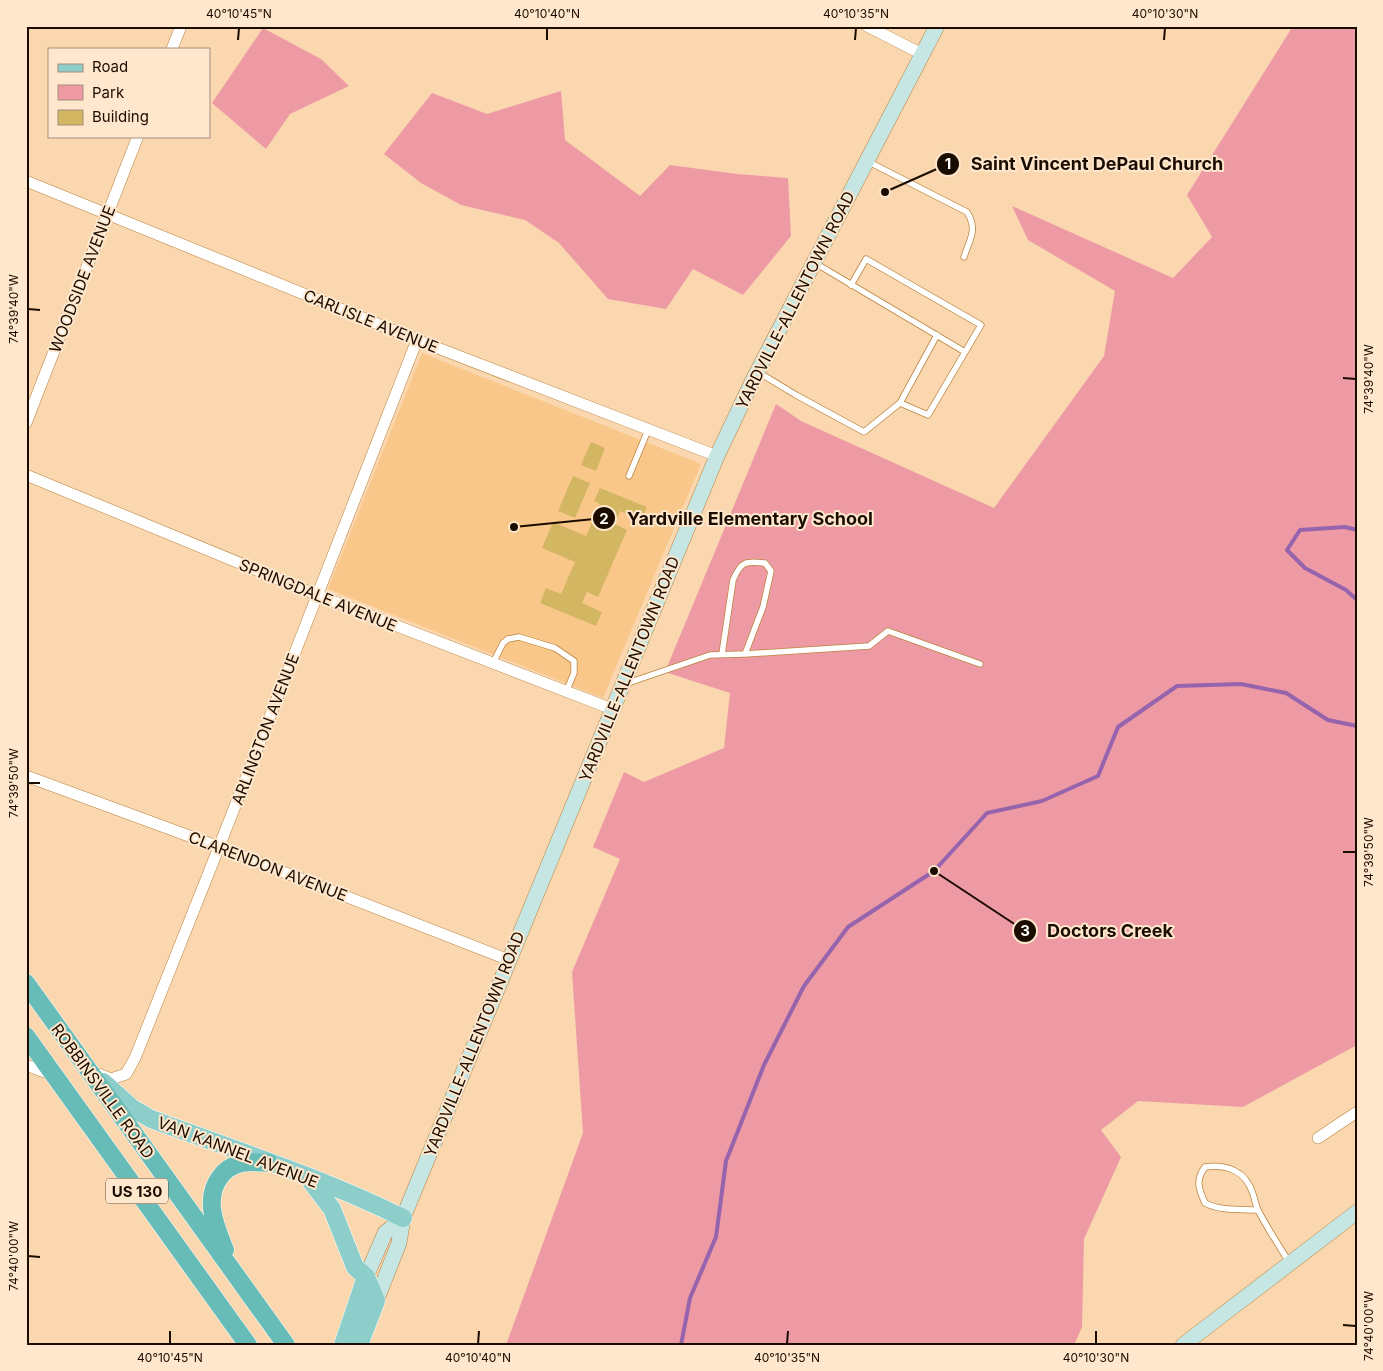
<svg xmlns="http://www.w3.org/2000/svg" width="1383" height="1371" viewBox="0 0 1383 1371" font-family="Inter,sans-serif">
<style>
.built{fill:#fac78b}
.green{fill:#ee9aa5}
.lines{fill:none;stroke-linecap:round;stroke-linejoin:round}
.stream{stroke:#9664ac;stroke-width:4}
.building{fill:#d3b662}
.service-casing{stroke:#ba833d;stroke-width:7}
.minor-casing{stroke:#ba833d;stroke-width:12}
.secondary-casing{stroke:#ba833d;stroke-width:16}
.primary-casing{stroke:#fff;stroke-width:19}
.trunk-casing{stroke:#fff;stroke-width:19}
.service{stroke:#fff;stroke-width:5.5}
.minor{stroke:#fff;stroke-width:11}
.secondary{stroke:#c6e6e4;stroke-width:15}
.primary{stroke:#8dcdca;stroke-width:18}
.trunk{stroke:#67bcb8;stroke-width:18}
.ticks{fill:none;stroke:#1b0c00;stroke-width:2}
.labels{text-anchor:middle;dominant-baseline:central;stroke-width:4;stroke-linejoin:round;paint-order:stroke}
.shield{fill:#fee7cc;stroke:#5f4e3d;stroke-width:1}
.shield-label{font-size:15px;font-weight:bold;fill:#1b0c00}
.street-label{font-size:16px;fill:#1b0c00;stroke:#fee7cc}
.leader{fill:none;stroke:#1b0c00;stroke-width:2}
.callout-dot{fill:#1b0c00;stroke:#fee7cc;stroke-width:2}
.mark-label{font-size:15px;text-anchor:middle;font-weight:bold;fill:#fff}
.callout-label{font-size:18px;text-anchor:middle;font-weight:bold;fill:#1b0c00;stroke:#fee7cc;stroke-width:4;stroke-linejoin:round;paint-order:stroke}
.neatline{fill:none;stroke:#1b0c00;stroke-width:2}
.ticks-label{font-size:12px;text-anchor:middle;fill:#1b0c00}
</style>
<rect width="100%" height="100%" fill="#fad7af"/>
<path class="built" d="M422 353 701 464 603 698 328 589Z"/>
<path class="green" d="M1293 26H1357V1045L1243 1107 1138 1101 1101 1130 1121 1157 1084 1239 1082 1327 1074 1345H506L583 1133 572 972 620 859 593 847 624 772 644 782 724 748 730 693 665 672 776 404 801 421 994 508 1104 356 1115 291 1028 240 1012 206 1173 278 1212 237 1187 195Z
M263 28 321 59 349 86 290 114 266 149 212 103Z
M561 91 565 140 640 196 670 165 737 174 788 178 791 236 743 295 693 269 666 309 608 299 559 243 525 220 461 205 421 183 384 154 432 93 487 114Z"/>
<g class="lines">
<path class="stream" d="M1357 530 1345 527 1300 530 1287 550 1305 568 1346 590 1357 600
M681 1345 690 1298 716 1237 726 1161 764 1065 804 986 848 927 934 871 987 813 1042 801 1098 776 1118 727 1177 686 1241 684 1286 693 1328 720 1357 726"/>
</g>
<path class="building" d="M591 442 605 448 596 471 581 465Z
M573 476 590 483 575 518 558 511Z
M600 488 647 507 641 520 620 511 615 524 627 530 598 597 587 592 582 603 602 612 596 626 540 603 546 588 561 594 575 562 542 548 553 522 586 536 600 504 594 501Z"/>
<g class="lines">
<g class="service-casing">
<path id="service" d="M867 161 967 212C978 230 970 238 964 257
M815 263 965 352
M758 372 796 395 864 432 900 403 928 415 981 325 866 259 851 285
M900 403 937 335
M629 476 648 430
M722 654 733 580C741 561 746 561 765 563L771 571 763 607 745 654
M493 663 503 643 508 639 519 637 555 648 574 661V673L566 692
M625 684 710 655 745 654 869 646 888 631 980 664
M1257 1210C1240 1209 1220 1211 1205 1203 1199 1190 1195 1180 1205 1167 1227 1164 1246 1171 1253 1194 1255 1200 1256 1207 1259 1212 1268 1229 1279 1246 1289 1262"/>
</g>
<g class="minor-casing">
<path id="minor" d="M867 26 922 54
M172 49 181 26
M26 181 417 340 717 456
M26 423 138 136
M26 475 317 595 612 709
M26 776 219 847 509 960
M26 1065 53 1075
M99 1074 111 1079 126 1074 135 1058 219 847 417 340
M1318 1138 1357 1112"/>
</g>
<g class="secondary-casing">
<path id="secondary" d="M366 1277 385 1233 403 1218
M376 1301 399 1243 403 1218 717 456 753 380 937 26
M1183 1345 1357 1212"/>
</g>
<g class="primary-casing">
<path id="primary" d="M103 1082 132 1108 151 1119C235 1150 322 1178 403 1218
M310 1180 332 1209 355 1267 366 1277 376 1301 359 1345
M343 1345 366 1277"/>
</g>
<g class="trunk-casing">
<path id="trunk" d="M26 983 286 1345
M26 1036 248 1345
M225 1250C216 1227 203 1200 220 1177 225 1170 233 1165 242 1163 250 1161 260 1163 269 1163"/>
</g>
<use href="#service" class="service"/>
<use href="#minor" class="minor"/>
<use href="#secondary" class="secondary"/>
<use href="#primary" class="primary"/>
<use href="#trunk" class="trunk"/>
</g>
<path class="ticks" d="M238 40 239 28M547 40V28M855 40 856 28M1164 40 1165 28M28 309 40 310M1343 378 1356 379M28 783H40M1343 852H1356M28 1256 40 1257M1343 1325 1356 1326M170 1344V1331M478 1344 479 1331M787 1344 788 1331M1096 1344V1331"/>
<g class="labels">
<rect class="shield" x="106" y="1178.5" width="62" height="25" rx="4"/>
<g class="shield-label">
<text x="137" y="1191">US 130</text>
</g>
<g class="street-label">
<text transform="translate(82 279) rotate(-69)">WOODSIDE AVENUE</text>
<text transform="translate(795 300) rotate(-63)">YARDVILLE-ALLENTOWN ROAD</text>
<text transform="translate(371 321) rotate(22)">CARLISLE AVENUE</text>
<text transform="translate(318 595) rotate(22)">SPRINGDALE AVENUE</text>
<text transform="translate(629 669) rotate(-68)">YARDVILLE-ALLENTOWN ROAD</text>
<text transform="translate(265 729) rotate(-69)">ARLINGTON AVENUE</text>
<text transform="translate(268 866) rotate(21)">CLARENDON AVENUE</text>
<text transform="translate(474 1044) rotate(-68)">YARDVILLE-ALLENTOWN ROAD</text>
<text transform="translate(103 1091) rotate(54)">ROBBINSVILLE ROAD</text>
<text transform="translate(238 1152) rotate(21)">VAN KANNEL AVENUE</text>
</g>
</g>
<path class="leader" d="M885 192L948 164M514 527L604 518M934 871L1025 931"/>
<g class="callout-dot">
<circle cx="885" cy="192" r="5"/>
<circle cx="514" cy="527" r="5"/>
<circle cx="934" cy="871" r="5"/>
<circle cx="948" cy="164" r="12"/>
<circle cx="604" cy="518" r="12"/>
<circle cx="1025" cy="931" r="12"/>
</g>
<g class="mark-label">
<text x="948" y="169">1</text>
<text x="604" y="524">2</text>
<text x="1025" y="936">3</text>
</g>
<g class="callout-label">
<text x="1097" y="170">Saint Vincent DePaul Church</text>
<text x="750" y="525">Yardville Elementary School</text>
<text x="1110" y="937">Doctors Creek</text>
</g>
<rect width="1383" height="1371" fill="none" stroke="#fee7cc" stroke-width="55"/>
<rect x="48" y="48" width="162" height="90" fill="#fee7cc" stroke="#a38f7a"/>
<rect x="58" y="64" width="25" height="8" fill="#8dcdca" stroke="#a38f7a"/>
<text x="92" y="72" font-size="15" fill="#1b0c00">Road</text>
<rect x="58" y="85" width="25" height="15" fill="#ee9aa5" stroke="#a38f7a"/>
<text x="92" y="98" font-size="15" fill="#1b0c00">Park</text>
<rect x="58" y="110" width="25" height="15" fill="#d3b662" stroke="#a38f7a"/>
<text x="92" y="122" font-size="15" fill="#1b0c00">Building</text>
<rect x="28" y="28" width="1328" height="1316" class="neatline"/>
<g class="ticks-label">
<text x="239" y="18">40°10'45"N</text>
<text x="547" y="18">40°10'40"N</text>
<text x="856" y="18">40°10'35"N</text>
<text x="1165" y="18">40°10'30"N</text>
<text transform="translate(14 309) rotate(-90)" y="4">74°39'40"W</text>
<text transform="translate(1369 379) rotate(-90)" y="4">74°39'40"W</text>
<text transform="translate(14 783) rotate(-90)" y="4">74°39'50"W</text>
<text transform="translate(1369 852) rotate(-90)" y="4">74°39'50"W</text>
<text transform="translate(14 1256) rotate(-90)" y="4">74°40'00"W</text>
<text transform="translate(1369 1326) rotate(-90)" y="4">74°40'00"W</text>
<text x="170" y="1362">40°10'45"N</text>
<text x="478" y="1362">40°10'40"N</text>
<text x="787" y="1362">40°10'35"N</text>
<text x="1096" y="1362">40°10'30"N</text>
</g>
</svg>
